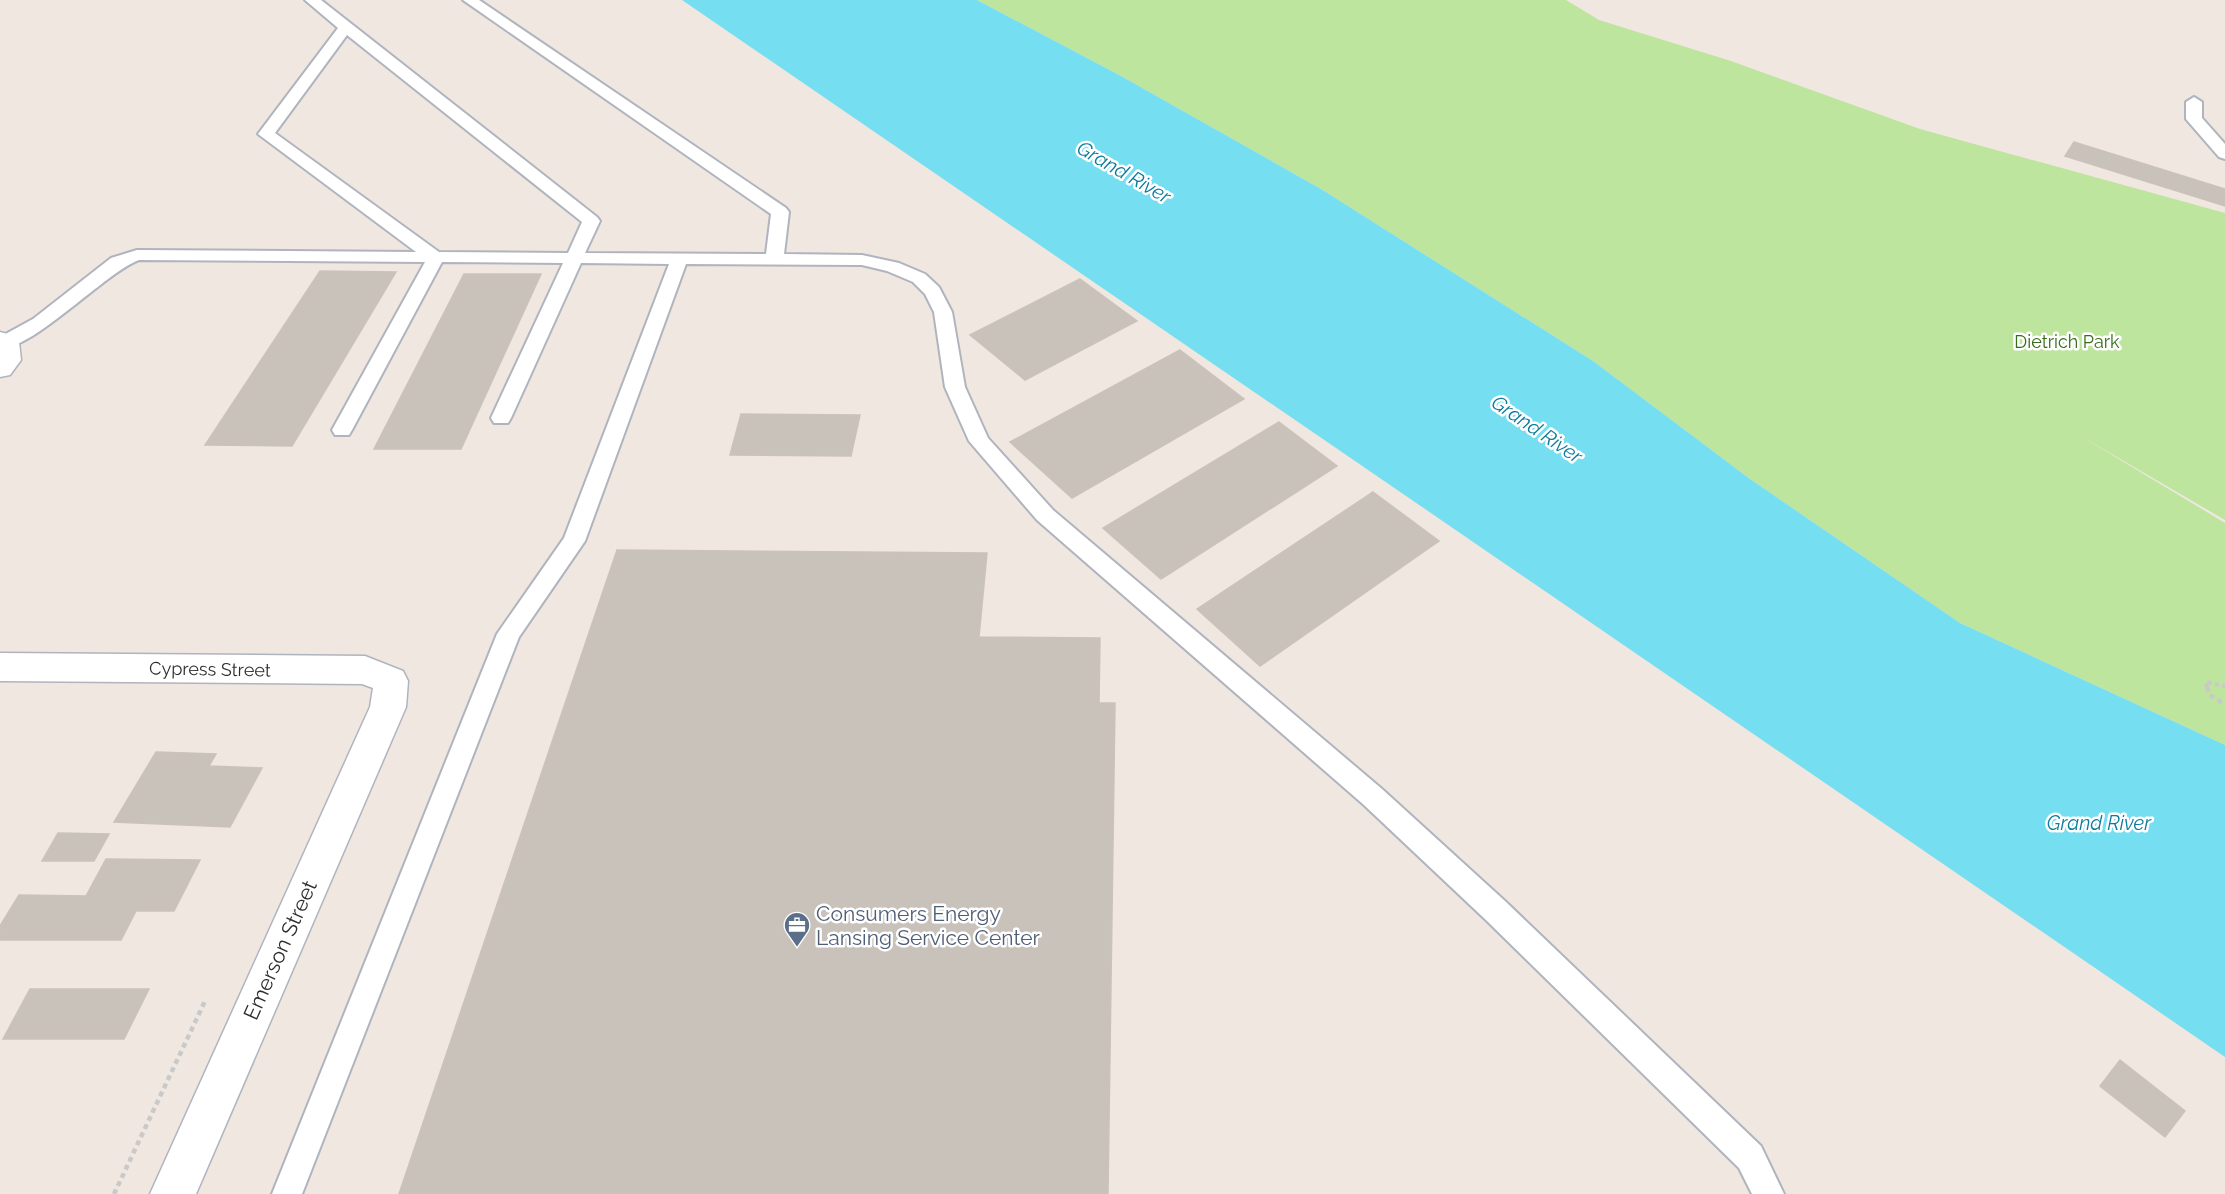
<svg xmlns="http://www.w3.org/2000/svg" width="2225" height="1194" viewBox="0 0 2225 1194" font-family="Raleway,sans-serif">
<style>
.green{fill:#bee59d}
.water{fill:#75def0}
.building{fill:#c8c2bb;stroke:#cbc2ba;stroke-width:1.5}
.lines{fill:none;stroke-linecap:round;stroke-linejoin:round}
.lane-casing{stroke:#b0b4be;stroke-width:4}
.street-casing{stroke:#b0b4be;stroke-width:3}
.path-far1{stroke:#c9c9c9;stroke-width:4;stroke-dasharray:4.5 3;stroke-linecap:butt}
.path{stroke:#c9c9c9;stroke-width:4.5;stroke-dasharray:5 4;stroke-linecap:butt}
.lane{fill:#fff;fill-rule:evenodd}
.street{fill:#fff;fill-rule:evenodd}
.labels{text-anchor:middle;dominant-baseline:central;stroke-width:5;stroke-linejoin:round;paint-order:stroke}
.park-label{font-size:18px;fill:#366d1b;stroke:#fff}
.street-label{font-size:18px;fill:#2e2e2e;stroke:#fff}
.water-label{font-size:20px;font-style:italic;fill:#0d7b9b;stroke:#fff}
.near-service-label{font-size:21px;fill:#4e5e75;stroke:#fff;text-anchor:start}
.near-street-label{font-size:21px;fill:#2e2e2e;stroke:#fff}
</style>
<rect width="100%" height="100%" fill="#efe7e0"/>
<path class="green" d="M977 0H1566L1599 20 1731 61 1920 129 2225 213V520L2079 435 2225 523V745L1960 623 1750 479 1593 361 1321 189 1121 76Z"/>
<path class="water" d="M682 0H977L1121 76 1321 189 1593 361 1750 479 1960 623 2225 745V1057Z"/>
<path class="building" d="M2074 142 2225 189V206L2065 156Z
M320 271 396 272 292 446 205 445Z
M464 274H541L461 449H374Z
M1080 279 1137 321 1025 380 970 335Z
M1180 350 1244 399 1072 498 1010 442Z
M741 414 860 415 851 456 730 455Z
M1279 422 1337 466 1161 579 1103 528Z
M1373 492 1439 541 1260 666 1197 609Z
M617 550 987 553 979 637 1100 638 1099 703H1115L1108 1194H399Z
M156 752 216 754 209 766 262 768 230 827 114 822Z
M58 833 109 834 94 861H42Z
M106 859 200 860 174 911H136L121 940H0V926L19 895 86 896Z
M30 989H149L124 1039H3Z
M2120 1060 2185 1111 2165 1137 2100 1086Z"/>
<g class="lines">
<g class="lane-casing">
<path id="lane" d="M305 0H321L597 217 600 221 585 253 766 254 771 214 463 0H479L786 208 789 212 784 254 862 255 899 263 925 274 939 287 952 312 965 387 988 438 1053 510 1382 789 1506 902 1761 1146 1784 1194H1752L1739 1168 1486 920 1364 805 1037 520 969 441 945 387 934 312 925 294 913 282 887 271 862 265 686 264 585 541 519 637 302 1194H272L497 634 564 538 669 264 581 263 511 418 508 423H494L491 418 563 263 442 262 352 430 349 435H335L332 430 425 262 139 260C106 272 28 354 0 347V337L33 319 111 258 137 250 416 252 258 134 338 28ZM347 35 582 222 568 253 439 252 275 133Z
M2194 97 2202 102V118L2225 144V159L2219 157 2186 119V102Z"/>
</g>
<g class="street-casing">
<path id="street" d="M0 332 15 336 19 342 21 360 10 375 0 377Z
M0 653 365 656 403 671 408 681 406 707 196 1194H150L370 707 373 688 362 684 0 681Z"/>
</g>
<path class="path-far1" d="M2207 688 2206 682 2225 686"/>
<path class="path" d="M2207 687 2209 695 2225 704
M114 1194 206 999"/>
<use href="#lane" class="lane"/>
<use href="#street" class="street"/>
</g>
<defs>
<g id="office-pin" transform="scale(1.35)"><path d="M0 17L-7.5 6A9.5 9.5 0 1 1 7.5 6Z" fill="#5c6f8a" stroke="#fff"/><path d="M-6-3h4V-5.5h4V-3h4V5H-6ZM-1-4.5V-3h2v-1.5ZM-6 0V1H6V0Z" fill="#fff"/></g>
</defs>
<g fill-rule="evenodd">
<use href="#office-pin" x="797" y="925"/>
</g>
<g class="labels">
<g class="park-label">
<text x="2067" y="341">Dietrich Park</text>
</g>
<g class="street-label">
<text transform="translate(210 669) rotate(1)">Cypress Street</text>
</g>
<g class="water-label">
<text transform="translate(1124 172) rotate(30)">Grand River</text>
<text transform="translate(1537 429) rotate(34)">Grand River</text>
<text x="2099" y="823">Grand River</text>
</g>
<g class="near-service-label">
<text x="816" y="913">Consumers Energy<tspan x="816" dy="24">Lansing Service Center</tspan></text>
</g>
<g class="near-street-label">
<text transform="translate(280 950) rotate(-66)">Emerson Street</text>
</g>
</g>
</svg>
